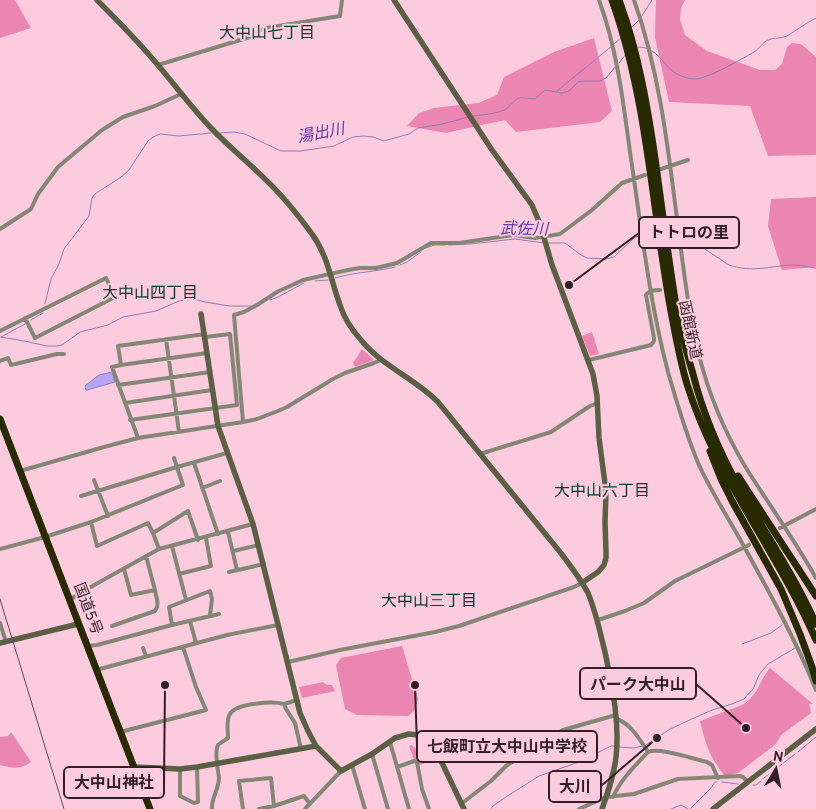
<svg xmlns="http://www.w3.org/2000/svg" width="816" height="809" viewBox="0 0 816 809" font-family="Overpass,'Noto Sans JP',sans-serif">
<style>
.green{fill:#eb85b1}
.water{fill:#b6a4f4;stroke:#8e7cb6}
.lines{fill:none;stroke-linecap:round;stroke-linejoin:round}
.stream{stroke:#8e7cb6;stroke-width:1}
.street{stroke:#848775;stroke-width:4}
.secondary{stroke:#5b5f44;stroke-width:5.5}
.highway{stroke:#282b02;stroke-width:7}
.rail{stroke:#614852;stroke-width:1}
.labels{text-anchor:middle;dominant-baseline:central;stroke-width:4;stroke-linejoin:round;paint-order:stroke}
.street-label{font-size:15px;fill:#311f26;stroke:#fcccde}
.neighbourhood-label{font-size:16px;fill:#00392d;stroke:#fcccde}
.water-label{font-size:16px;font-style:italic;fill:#5e38aa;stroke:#fcccde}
.leader{fill:none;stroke:#311f26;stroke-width:2}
.callout-dot{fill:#311f26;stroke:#fcccde;stroke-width:2}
.callout{fill:#fcccde;stroke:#311f26;stroke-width:2}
.callout-label{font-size:16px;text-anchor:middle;font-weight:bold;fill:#311f26}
</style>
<rect width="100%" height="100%" fill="#fcccde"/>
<path class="green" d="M0 0H15L31 28 0 38Z
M656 0H685L681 8 680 20 685 35 707 51 760 70H775L782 64 787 47 792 43 801 44 816 57V155L768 156 750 106 669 102 655 37Z
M594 38 612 111 600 122 516 132 505 120 459 130 446 133 407 126 419 113 434 108 478 103 497 95 504 77 554 52Z
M816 197V267L782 270 768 226 771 199Z
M592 332 599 354 590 356 582 336Z
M362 349 374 360 355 367 353 363Z
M402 646 418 699 414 711 408 716 357 715 345 709 336 665 341 658Z
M770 668 813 704H809L811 713 781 735 776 744 738 773 731 775H724C709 755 706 746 700 721L742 705C759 695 758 682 770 668Z
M323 682 327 685H332L335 691 302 698 299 687Z
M11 732 31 762C19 770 14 768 0 765V737L8 736Z
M411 745 425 754 427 762 420 765 417 759 414 760 409 746Z"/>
<path class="water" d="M112 372 115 382 87 390H86L85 386 99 375Z"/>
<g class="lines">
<path class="stream" d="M641 17 652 0
M631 28 639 20
M614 44 621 38
M638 47C661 47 663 71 684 77 687 78 692 79 695 79 707 79 742 59 754 52 759 49 763 42 768 40 774 37 781 39 787 36 797 30 806 23 816 18
M619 63 626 54
M557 91 612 46
M472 116C483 115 494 114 504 110 510 108 513 100 519 98 523 97 530 99 535 99L545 90 562 93 569 91 578 82 582 81H600L606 78 616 66
M220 133 234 132 245 134 281 151H301L334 146 353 137 364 136 373 137 384 141 409 134 418 128 443 124 468 117
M667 232 678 234
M681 235 688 238 729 265C752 273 770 266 792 265 800 265 808 267 816 268
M548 243H565L581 255 587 258 606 259 614 257 635 237 655 233
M449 245 470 244 515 239 544 243
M426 248 434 245H445
M400 265 407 262 421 252
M335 278C355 272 375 272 395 267
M315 281 328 280
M270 300 278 297 304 283
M45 304 51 279 59 264 64 249 89 216 92 198 95 194 121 177 129 170 148 141 153 137 160 134 179 136 211 133
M31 320 43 313
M1 337 24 341 47 346H57L62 345 80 332 108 325 123 317 156 311 179 301 194 299 205 302 230 306H251
M1 337 25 324
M742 644 771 633 782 625
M646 745 670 729 683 723 712 710 732 704 744 699 753 689 759 675 768 664 795 648
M619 747 634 748 642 746
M798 752 816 737
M764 778 795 754
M722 782 738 784
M753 785H756L761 781
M491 809 493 806 506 797 539 776 579 762 611 746H615
M671 809 681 805 688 809
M690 809 710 789 715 782H717"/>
<path class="street" d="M599 0C617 49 623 100 630 152 641 225 649 300 668 372 677 403 686 435 699 465 711 491 727 516 741 541 768 590 795 638 816 690
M634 0C662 79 669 159 680 242 686 289 692 337 707 383 719 419 736 454 757 485 777 516 798 546 816 578
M158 65 250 37 258 31 266 28 340 16 342 0
M661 169 688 160
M0 229 31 209 38 194 58 167 102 130 123 117 155 106 181 94
M0 331 106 278 115 297 35 338 25 318
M166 339 179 432
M589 360 651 345 654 341V338L646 295C649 290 655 290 660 290
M0 361 8 358 11 365 57 354H64
M121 365 207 353
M118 385 210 372
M125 403 212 390
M130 420 237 405 230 334 205 337
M243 422 234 315 244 312 257 305 277 292 303 280 348 270 360 268H376L397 263 431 243H459L514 235 535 238 560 234 592 210 622 183 645 175
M138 438 112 367 121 365 118 346 205 334
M480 454 551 432 590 406 598 403
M194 463 218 534
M20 471 104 447 138 438 243 422 257 419 278 411 287 407 333 379 345 373 374 363 381 360
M94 480 108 516
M202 488 220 481
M81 496 177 467 174 458
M91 522 97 546 148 523 153 533 159 549
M780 528 816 509
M228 532 237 570
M153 533 188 511 198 540
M172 546 186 600
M0 549 45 537 91 522 183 485 177 467 227 453
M233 551 259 545
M124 569 131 595 155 590 146 556
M229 572 264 564
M179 574 211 566 206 538
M69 600 96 584 159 549 253 524
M598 620 625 611 644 603 675 581 749 545
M190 621 196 643
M0 623 6 642
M172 625 169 607 210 591 212 599 210 615
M112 626 155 611C160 605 156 597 155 590
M88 646 97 645 172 625 219 614
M143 648 146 656
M288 662 340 650 435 632 459 626 574 587 582 583
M96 670 227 635 278 625
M284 704 297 700
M617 719C631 724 640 740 648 752
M120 732 206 710 196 687 183 647
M390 742 409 809
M372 754 388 809
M352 765 365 809
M397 767 414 761 417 762 422 789 429 809
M180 769V796L194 803 198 802 197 767
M613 797C621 779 635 766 648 752 660 747 693 759 707 762L712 765 718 778
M461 804 491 781 506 766 563 730 616 715
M212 809C211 798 219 789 219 778 218 769 214 753 218 745 220 743 225 740 228 738 228 731 226 719 230 714 236 703 273 701 284 704L286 709 295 723 301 749
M243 809 239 781 271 778 274 806
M259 809 274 806 304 796 310 804
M305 809 341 771
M579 809 606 797 634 794 678 779 740 776 743 777 748 782"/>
<path class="secondary" d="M97 0C118 21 138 41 157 64 175 85 191 107 211 128 228 146 248 162 266 180 283 196 298 215 312 234 328 256 331 281 340 305 344 318 352 330 361 340 382 366 414 378 438 402L560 552C570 565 580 578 588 593 596 612 600 632 605 652 612 686 620 722 616 757 614 775 608 792 602 809
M394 0 492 150 532 205 540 224 552 265 593 374 597 396 599 438 606 491 605 522 606 552V558L604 565 598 572 582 583
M201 314 218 426 253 524 300 713 308 731 316 746 341 771 372 754 395 738 409 734 418 735 427 739 433 744 464 809
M0 643 78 624
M134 767 180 769 197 767 316 746
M713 809 816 729"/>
<path class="highway" d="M612 0C649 103 652 215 673 322 677 343 681 364 687 384 715 476 778 552 816 640
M619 0C638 51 647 104 655 158 661 203 667 248 674 293 678 320 685 347 693 374 703 414 720 453 740 489 766 534 795 577 816 624
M0 419 150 809
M710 451 721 479 732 501 781 589 800 634 812 667 816 681
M738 476 816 596"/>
<path class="rail" d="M0 599 64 809"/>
</g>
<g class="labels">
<g class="street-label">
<text transform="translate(689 330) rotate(78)">函館新道</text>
<text transform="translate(87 609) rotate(69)">国道5号</text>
</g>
<g class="neighbourhood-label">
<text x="267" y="34">大中山七丁目</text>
<text x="150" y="294">大中山四丁目</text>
<text x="602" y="492">大中山六丁目</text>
<text x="429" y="602">大中山三丁目</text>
</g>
<g class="water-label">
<text transform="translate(321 134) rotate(-11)">湯出川</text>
<text transform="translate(524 230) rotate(1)">武佐川</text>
</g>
</g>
<path class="leader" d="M569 285L639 233M746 728L696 684M415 685L417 746M165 685L164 782M657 738L601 786"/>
<g class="callout-dot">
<circle cx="569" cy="285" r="5"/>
<circle cx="746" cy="728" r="5"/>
<circle cx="415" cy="685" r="5"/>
<circle cx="165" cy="685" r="5"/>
<circle cx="657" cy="738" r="5"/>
</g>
<g class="callout">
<rect x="639" y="217" width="100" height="31" rx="5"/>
<rect x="580" y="668" width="116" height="31" rx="5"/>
<rect x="417" y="731" width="180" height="31" rx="5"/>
<rect x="64" y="767" width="100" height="31" rx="5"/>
<rect x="549" y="771" width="52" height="31" rx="5"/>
</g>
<g class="callout-label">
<text x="689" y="238">トトロの里</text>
<text x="638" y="690">パーク大中山</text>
<text x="507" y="752">七飯町立大中山中学校</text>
<text x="114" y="788">大中山神社</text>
<text x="575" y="792">大川</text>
</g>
<g transform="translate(776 769) rotate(10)" stroke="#fcccde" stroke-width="4" paint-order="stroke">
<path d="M0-4L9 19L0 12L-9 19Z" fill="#311f26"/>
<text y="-8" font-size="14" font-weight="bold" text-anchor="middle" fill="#311f26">N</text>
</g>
</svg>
